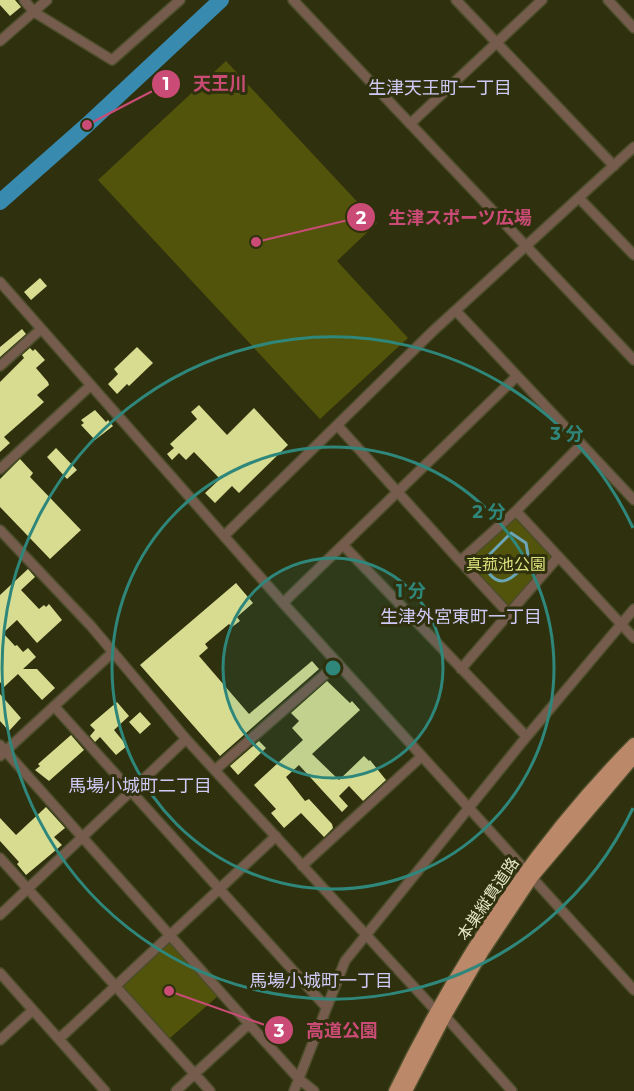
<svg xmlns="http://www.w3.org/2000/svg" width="634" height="1091" viewBox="0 0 634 1091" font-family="Montserrat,'Noto Sans JP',sans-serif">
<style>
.green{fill:#52540b}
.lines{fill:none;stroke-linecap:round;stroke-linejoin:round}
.stream{stroke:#6ba6b6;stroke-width:3}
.river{stroke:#388aaf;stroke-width:16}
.building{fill:#d7dc91}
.minor-casing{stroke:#4c4d2a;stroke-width:12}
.major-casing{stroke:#4c4d2a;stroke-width:15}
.minor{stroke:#755c4d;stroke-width:9}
.major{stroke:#bb886a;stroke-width:12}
.ring{fill:none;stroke:#2f877b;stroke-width:3}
.labels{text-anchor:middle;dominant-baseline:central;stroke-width:6;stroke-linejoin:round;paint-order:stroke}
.park-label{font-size:16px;fill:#dce27c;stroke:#2f300d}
.street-label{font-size:16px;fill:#e3e7c5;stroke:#2f300d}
.neighbourhood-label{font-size:18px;fill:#d0caf6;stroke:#2f300d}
.centre{fill:#2f877b;stroke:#2f300d;stroke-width:3}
.ring-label{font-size:18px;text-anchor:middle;font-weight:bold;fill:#2f877b;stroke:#2f300d;stroke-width:6;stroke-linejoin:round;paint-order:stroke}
.leader{fill:none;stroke:#ca4c76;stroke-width:2}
.callout-dot{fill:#ca4c76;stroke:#2f300d;stroke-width:2}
.mark-label{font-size:18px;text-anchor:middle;font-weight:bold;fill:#fff}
.callout-label{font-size:18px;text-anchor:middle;font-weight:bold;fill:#ca4c76;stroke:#2f300d;stroke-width:6;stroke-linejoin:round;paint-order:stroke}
</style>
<rect width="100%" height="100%" fill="#2f300d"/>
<path class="green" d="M226 61 377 223 337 261 408 338 320 419 98 180Z
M512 515 552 558 506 609 464 563Z
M169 942 218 996 170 1038 121 985Z"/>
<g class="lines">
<path class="stream" d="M511 533 526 543 529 561C511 580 498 594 482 562Z"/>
<path class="river" d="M0 202 87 125 221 0"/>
</g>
<path class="building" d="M0 0H15L21 7 10 16 0 5Z
M40 278 47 286 31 300 24 292Z
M22 329 26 334 0 357V347Z
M137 347 153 363 129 386 127 384 117 394 108 384 118 374 114 369Z
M30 348 33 351 35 349 45 360 36 368 48 382 49 385 37 395 44 402 4 437 10 443 0 452V382L24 358 22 355Z
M199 405 227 435 254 408 288 445 239 493 232 486 215 503 205 493 220 479 194 452 186 460 179 453 172 460 167 454 174 448 170 444 197 419 191 412Z
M95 410 106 422 108 420 113 426 95 440 81 425 84 423 81 420Z
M56 448 77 470 67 479 47 457Z
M20 459 33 473 30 477 81 530 50 559 0 507V479Z
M28 569 35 577 21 590 39 609 44 605 46 607 49 604 62 620 37 643 17 620 3 633 15 646 17 645 23 652 28 648 36 657 23 669H37L55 688 42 700 18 674 4 687 0 682V595Z
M236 583 253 603 237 617 240 621 232 627 229 624 205 644 208 648 199 656 249 714 312 661 319 669 220 756 140 665Z
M327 681 350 703 352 701 360 710 312 754 339 780 364 756 369 761 370 760 386 780 363 801 349 786 339 796 348 806 342 812 299 765 286 777 305 801 309 799 332 824 333 828 324 837 301 813 284 828 271 813 276 809 254 785 303 740 292 728 299 721 291 713Z
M0 694 21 718 9 731 0 721Z
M117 702 129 716 114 730 127 746 116 755 100 737 95 742 90 736 95 730 90 725Z
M140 712 151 724 140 734 129 722Z
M71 735 84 750 49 781 35 770 40 766 38 764Z
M259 741 266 748 238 775 230 766Z
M46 807 65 828 54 837 62 845 26 875 17 864 19 862 0 841V818L16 835Z"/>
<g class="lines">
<g class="minor-casing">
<path id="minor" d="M24 0 34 12 112 60 180 0
M293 0 634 360
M456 0 614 166
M608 0 634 28
M0 41 47 0
M410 124 542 0
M579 198 634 255
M0 282 283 603 634 990
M456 311 634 500
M0 366 40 330
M338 426 460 561 516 511 581 445
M0 469 90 386
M516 511 634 638
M0 530 91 626 186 739 437 1012 445 1016 512 1091
M224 536 432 332 634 147
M343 545 526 736
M460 561 509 614
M283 603 517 376
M461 669 558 557
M54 706 326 1007
M0 745 249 1024 299 1079 314 1091
M0 756 113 652
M215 770 338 663
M0 858 210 1091
M302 866 422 756
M0 915 186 739
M0 973 105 1091
M59 1039 276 836
M0 1040 33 1010
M176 1091 249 1024
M294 1091 345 961 523 741 634 609"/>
</g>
<g class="major-casing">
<path id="major" d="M395 1091C456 965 535 844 634 744
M406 1091 445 1016 483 951 533 876 634 757"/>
</g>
<use href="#minor" class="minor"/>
<use href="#major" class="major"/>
</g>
<circle cx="333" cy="668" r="110" fill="#2f877b" fill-opacity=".12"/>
<g class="ring">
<circle cx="333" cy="668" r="110"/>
<circle cx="333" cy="668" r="221"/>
<path d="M633 808A331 331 0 1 1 633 528"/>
</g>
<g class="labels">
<g class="park-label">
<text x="506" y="564">真菰池公園</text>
</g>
<g class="street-label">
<text transform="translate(488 899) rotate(-56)">本巣縦貫道路</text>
</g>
<g class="neighbourhood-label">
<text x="440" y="88">生津天王町一丁目</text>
<text x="461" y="617">生津外宮東町一丁目</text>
<text x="140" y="786">馬場小城町二丁目</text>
<text x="321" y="981">馬場小城町一丁目</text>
</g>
</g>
<circle cx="333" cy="668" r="9" class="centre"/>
<g class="ring-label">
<text x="567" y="440">3 分</text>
<text x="489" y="518">2 分</text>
<text x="411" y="597">1 分</text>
</g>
<path class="leader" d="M87 125L166 84M256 242L361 217M169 991L279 1030"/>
<g class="callout-dot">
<circle cx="87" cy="125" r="6"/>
<circle cx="256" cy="242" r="6"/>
<circle cx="169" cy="991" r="6"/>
<circle cx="166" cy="84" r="15"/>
<circle cx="361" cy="217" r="15"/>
<circle cx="279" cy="1030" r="15"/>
</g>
<g class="mark-label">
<text x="166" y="90">1</text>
<text x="361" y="224">2</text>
<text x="279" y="1037">3</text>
</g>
<g class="callout-label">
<text x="220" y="90">天王川</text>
<text x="460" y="224">生津スポーツ広場</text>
<text x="342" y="1037">高道公園</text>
</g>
</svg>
